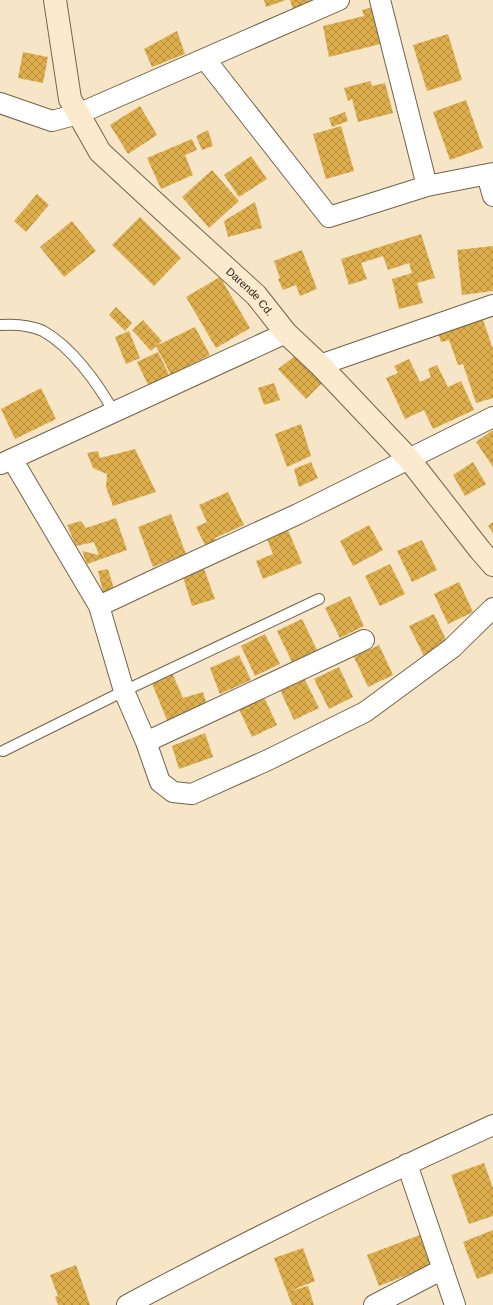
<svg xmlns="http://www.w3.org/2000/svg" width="493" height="1305" viewBox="0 0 493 1305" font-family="Helvetica,sans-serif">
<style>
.building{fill:url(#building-cross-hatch)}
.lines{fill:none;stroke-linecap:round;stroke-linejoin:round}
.lane-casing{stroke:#726348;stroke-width:12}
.street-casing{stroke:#726348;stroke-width:22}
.secondary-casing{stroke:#726348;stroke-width:24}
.lane{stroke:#fff;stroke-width:10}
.street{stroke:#fff;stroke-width:20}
.secondary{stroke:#fbeacd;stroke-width:22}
.labels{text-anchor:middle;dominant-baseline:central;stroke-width:3.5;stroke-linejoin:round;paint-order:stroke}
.street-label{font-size:11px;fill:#30291d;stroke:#fff}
</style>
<defs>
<pattern id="building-cross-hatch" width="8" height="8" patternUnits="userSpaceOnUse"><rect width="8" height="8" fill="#deae4d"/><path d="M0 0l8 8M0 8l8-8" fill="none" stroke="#b48e3f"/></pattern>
</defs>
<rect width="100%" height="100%" fill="#f7e5c7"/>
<path class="building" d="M264 0H286L266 7Z
M290 0H314L315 5 294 12Z
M377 6 384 43 329 57 323 26 364 16 362 10Z
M177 31 185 54 152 67 144 49Z
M448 34 462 80 427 91 413 45Z
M23 52 48 57 43 83 18 78Z
M370 81 372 86 385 83 393 113 358 122 352 99 348 101 344 88Z
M466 100 483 148 450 160 433 112Z
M140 106 157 135 128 154 110 125Z
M345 112 348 121 332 127 329 118Z
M341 126 354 171 326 179 313 134Z
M208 130 213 146 202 150 196 136Z
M192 139 197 150 185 155 193 175 161 189 147 158Z
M251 156 267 179 239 197 224 175Z
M212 170 239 201 209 228 182 197Z
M37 194 49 205 26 232 14 221Z
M255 202 262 228 228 237 224 221Z
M140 217 181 258 154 286 112 245Z
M72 221 96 251 64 277 40 247Z
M421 234 435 278 417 283 423 303 399 309 392 279 412 273 409 263 388 270 383 256 361 263 367 279 349 285 341 259Z
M493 246V291L462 295 457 250Z
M302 250 317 289 300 296 296 285 283 290 278 279 280 278 274 261Z
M220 277 250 328 216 348 186 297Z
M116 307 132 323 125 331 109 315Z
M481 314 493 349V398L476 403 463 364 458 365 449 340 441 342 437 329Z
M143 320 162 341 151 351 132 330Z
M195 327 210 355 171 375 156 346Z
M129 331 140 358 126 364 115 337Z
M158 352 172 381 151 391 137 362Z
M295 356 322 383 306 399 278 369Z
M409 359 420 382 431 377 428 369 437 365 448 387 461 381 474 410 433 429 424 410 405 419 386 378 398 373 394 366Z
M274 383 280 400 264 405 258 388Z
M41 388 56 419 15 439 1 409Z
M301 424 311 456 287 467 275 434Z
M493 430V467L476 442Z
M135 449 156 492 113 506 106 487 107 474 93 468 87 453 98 451 100 458Z
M311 462 318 478 299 487 294 469Z
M473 462 486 484 465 496 453 475Z
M228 492 244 525 215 538 217 545 207 549 196 527 207 522 199 505Z
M171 514 186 554 153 567 138 527Z
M116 518 127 550 87 564 82 551 99 555 94 542 76 546 67 525 81 521 86 528Z
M493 522V533L488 526Z
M369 525 383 550 353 566 340 541Z
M288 530 302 563 263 579 256 561 273 554 267 539Z
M422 540 437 570 412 582 397 551Z
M390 564 405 594 380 606 365 576Z
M108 569 114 589 103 592 98 571Z
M204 569 215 599 192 606 183 577Z
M459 582 473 612 448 624 434 594Z
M350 596 364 626 340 638 325 608Z
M434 614 448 644 424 656 409 626Z
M302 619 317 650 292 662 277 631Z
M265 634 280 664 255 676 241 646Z
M379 645 393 675 368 687 354 657Z
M239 655 251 680 220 694 210 668Z
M339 667 353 697 329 709 314 679Z
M172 673 183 698 203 692 208 709 167 720 151 681Z
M304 678 319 708 294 720 280 690Z
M263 695 277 725 252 737 238 707Z
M205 733 213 757 179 769 172 746Z
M484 1163 493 1188V1216L469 1224 451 1175Z
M493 1230V1273L477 1279 463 1242Z
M425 1233 439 1268 420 1270 379 1286 367 1255Z
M303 1248 315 1281 290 1291 308 1286 314 1305H292L274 1258Z
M76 1265 90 1305H58L55 1297 58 1296 50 1275Z"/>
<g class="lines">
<g class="lane-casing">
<path id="lane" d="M0 325C14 324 30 325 43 331 72 347 98 384 114 412
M3 751 124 691 319 599"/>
</g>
<g class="street-casing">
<path id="street" d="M380 0 427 186
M205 59 329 217 427 186 493 173
M0 103 52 121 78 114 339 0
M487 175 493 196
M320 365 493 305
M12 459 99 606 124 691 146 742 364 640
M1 464 286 333
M99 606 152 581 298 514 493 417
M146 742 160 782 173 792 192 794 268 760 365 712 452 648 493 608
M407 1164 455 1305
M127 1305C247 1241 369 1181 493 1125
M374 1305 443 1269"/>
</g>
<g class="secondary-casing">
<g id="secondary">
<path id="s1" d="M55 0 70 99 100 152 166 213 256 295 286 333 320 365 409 459 480 550 493 565"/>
</g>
</g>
<use href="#lane" class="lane"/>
<use href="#street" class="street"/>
<use href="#secondary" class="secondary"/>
</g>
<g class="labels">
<g class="street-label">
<text stroke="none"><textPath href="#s1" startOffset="366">Darende Cd.</textPath></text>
</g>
</g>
</svg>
